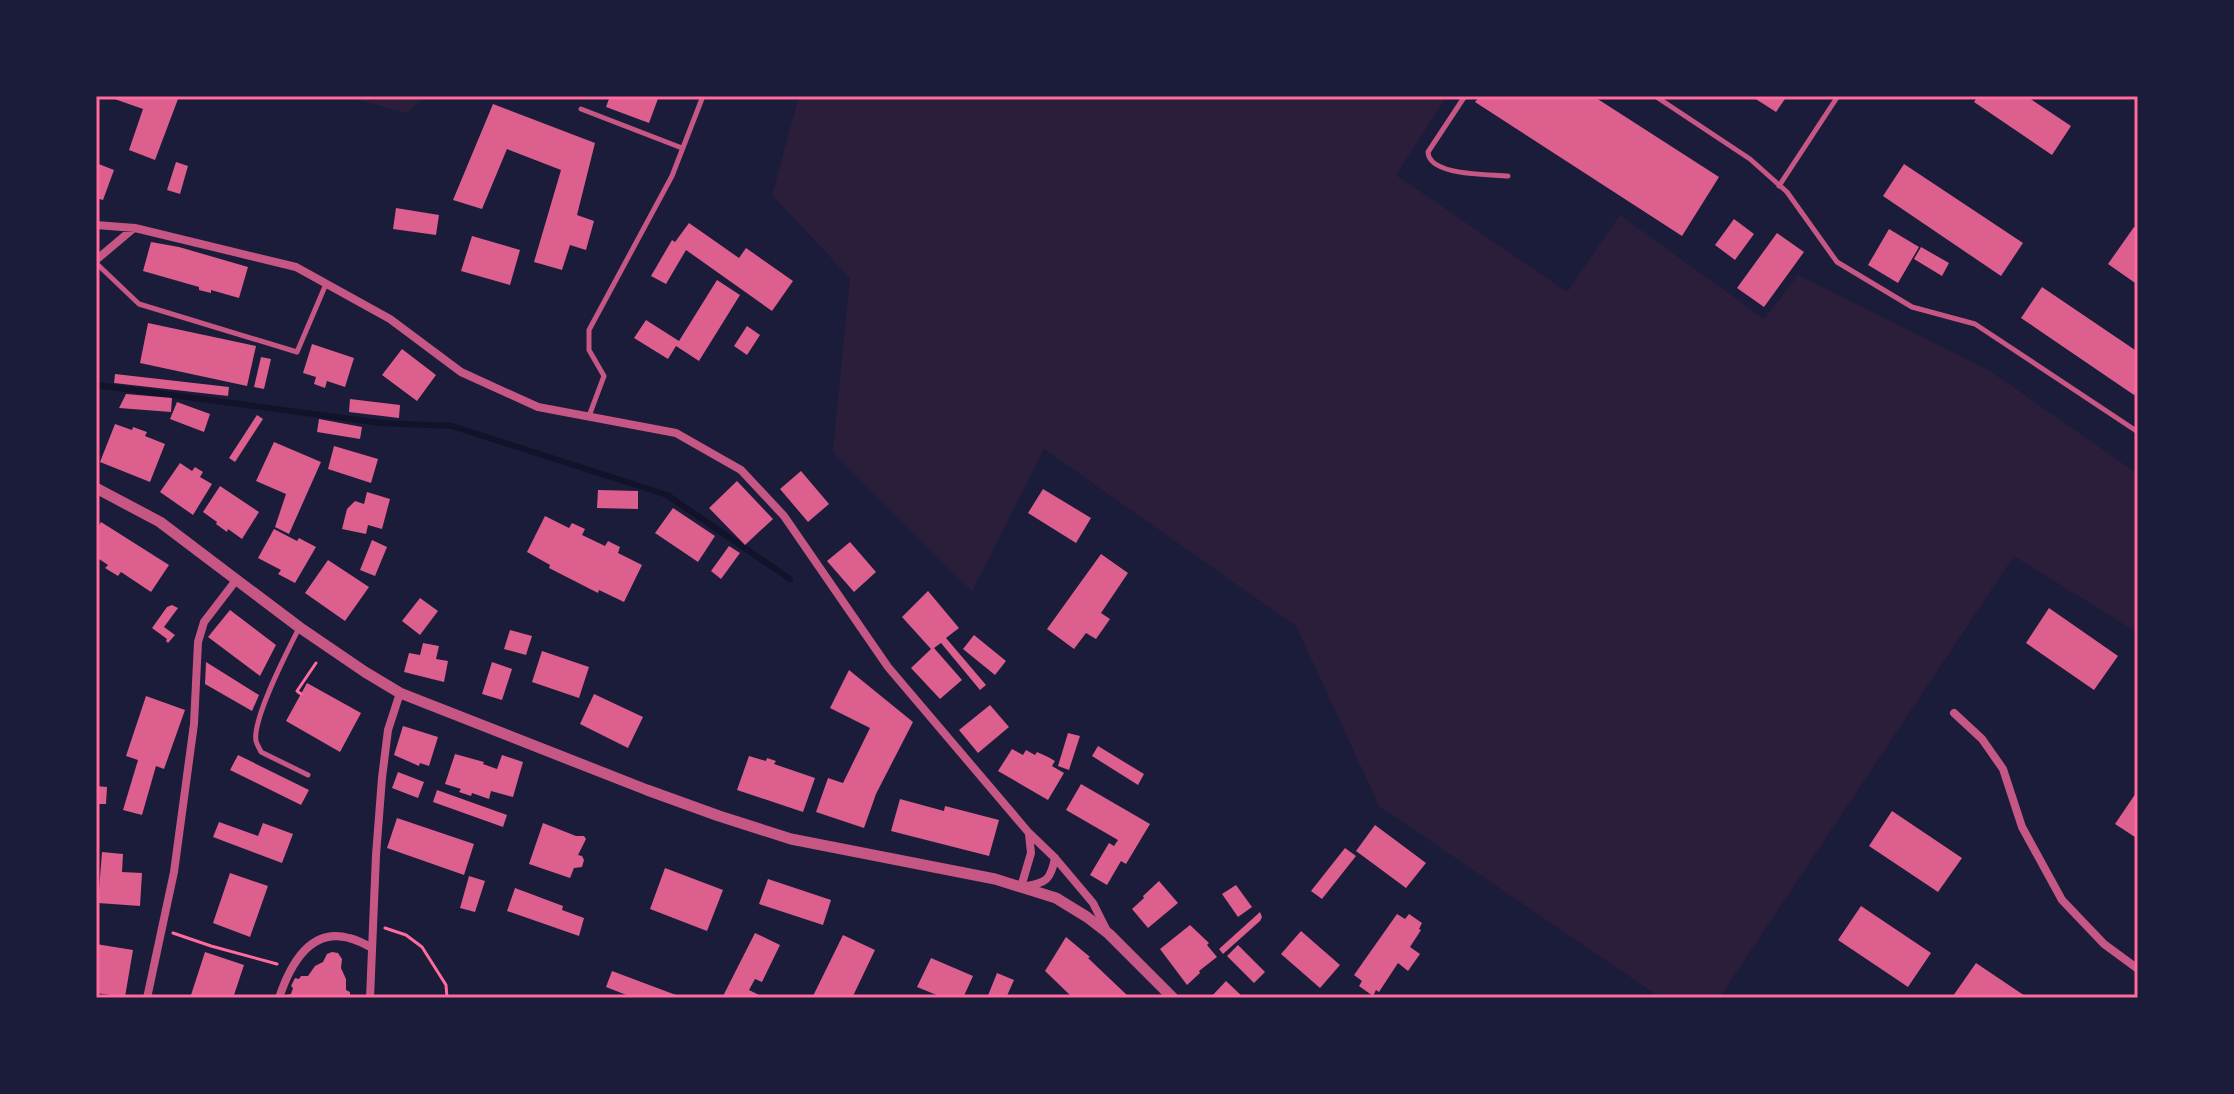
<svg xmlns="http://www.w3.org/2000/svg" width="2234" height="1094" viewBox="0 0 2234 1094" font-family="Commissioner,sans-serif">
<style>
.green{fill:#2a1e3b}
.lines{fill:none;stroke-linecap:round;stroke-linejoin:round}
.stream{stroke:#12122b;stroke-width:6}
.building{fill:#dd5f8e}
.path{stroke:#ff6b9d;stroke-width:3}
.service{stroke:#c65784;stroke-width:5}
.minor{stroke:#c65784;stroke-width:8}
.tertiary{stroke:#c65784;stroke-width:11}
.neatline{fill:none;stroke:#ff6b9d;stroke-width:3}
</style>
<rect width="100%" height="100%" fill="#1b1b3a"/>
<path class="green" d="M342 96H426L407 113Z
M799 96H1447L1396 175 1567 292 1620 215 1764 319 1798 275 1990 371 2138 474V633L2014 556 1719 998H1661L1379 806 1296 626 1044 449 972 591 833 452 850 278 772 195Z"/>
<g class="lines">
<path class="stream" d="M96 385 381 423 452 426 667 495 790 579"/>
</g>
<path class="building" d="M106 96H169L178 99 155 160 129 150 143 109Z
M610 96H659L649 123 606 107Z
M1480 96H1593L1719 177 1682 236 1475 102Z
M1751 96H1787L1776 112Z
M1978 96H2026L2071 126 2052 155 1974 102Z
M493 104 595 143 577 215 594 221 586 250 570 245 562 270 534 262 561 170 507 149 482 209 453 200Z
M176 162 188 166 180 194 167 190Z
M96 163 114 170 103 200 96 198Z
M1904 164 2023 243 2001 276 1883 196Z
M396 208 439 215 436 235 393 229Z
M1734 219 1754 234 1735 260 1715 245Z
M689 223 739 258 746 248 793 281 772 311 686 250 666 284 651 276 672 240 675 242Z
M2134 227 2138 230V285L2108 264Z
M1889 229 1919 247 1898 283 1868 265Z
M1777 233 1804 252 1764 307 1737 288Z
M472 236 520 250 510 285 461 271Z
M151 242 179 247 248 267 239 298 211 290V293L199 290V287L143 271Z
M1921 247 1949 263 1942 276 1914 259Z
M717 280 740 295 699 361 676 346 668 359 634 338 646 320 679 341Z
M2042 287 2138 352V389L2134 395 2021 318Z
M148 323 256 346 247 386 140 363Z
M747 326 760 335 747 355 734 346Z
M312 344 354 358 345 387 327 381 325 388 314 384 316 377 303 373Z
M402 349 436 375 417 401 382 375Z
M261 357 271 359 264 389 254 387Z
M115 374 229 387 228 396 114 383Z
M126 394 172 398 171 412 119 408Z
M350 399 400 405 399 418 349 412Z
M177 402 210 414 204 432 170 419Z
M257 415 263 419 235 462 229 458Z
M319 419 362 427 360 439 317 432Z
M115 424 132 430 133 427 147 432 145 436 165 444 150 482 100 462Z
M274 442 321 462 289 534 275 527 286 494 256 481Z
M334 446 378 459 371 483 328 469Z
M180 463 192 471 195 467 203 472 200 477 212 484 193 515 160 492Z
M801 471 829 504 808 522 780 489Z
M737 481 773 519 745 545 709 508Z
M220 486 259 512 242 539 228 529 227 532 216 524 217 522 203 512Z
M1043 489 1091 518 1076 543 1028 513Z
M598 490 638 491V509L597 508Z
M367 492 390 499 382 529 368 525 366 534 342 529 347 509 355 501 364 504Z
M673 508 715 536 698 562 655 533Z
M545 516 569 528 572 523 585 529 582 535 605 546 608 541 620 547 618 553 642 565 624 602 599 590 598 593 549 568 550 565 527 552Z
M101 522 169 565 151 592 121 572 118 576 105 568 108 565 96 557V530Z
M274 529 297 541 299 538 316 547 295 583 278 574 281 570 258 558Z
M372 540 387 547 375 576 360 570Z
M850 542 876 572 854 592 827 561Z
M729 546 740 553 721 579 711 571Z
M1101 554 1128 573 1101 613 1110 619 1096 639 1086 633 1074 649 1047 629Z
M328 560 369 587 345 621 305 593Z
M928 591 959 628 946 638 986 685 980 690 941 643 934 648 962 680 940 699 911 668 931 649 902 617Z
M420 598 438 611 420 635 402 621Z
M172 605 178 608 164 627 175 635 168 643 166 641 167 639 152 628 167 607Z
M2049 608 2118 656 2094 690 2026 643Z
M230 610 276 645 260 676 208 637Z
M510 630 532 636 526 655 504 649Z
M974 635 1006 661 995 675 963 649Z
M423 643 439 646 436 659 448 661 444 682 404 672 409 653 420 655Z
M542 651 589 667 579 698 532 682Z
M206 662 259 695 252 711 205 684Z
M492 662 512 669 502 700 482 694Z
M849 670 913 722 876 794 864 828 816 812 828 778 843 783 870 728 830 708Z
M307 683 361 713 340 752 286 721Z
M594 694 643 717 628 748 580 724Z
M146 696 185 710 164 769 156 766 142 815 123 810 138 760 126 756Z
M990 705 1009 727 978 753 959 730Z
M403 726 438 737 429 766 420 763 419 766 394 755Z
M1068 733 1080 736 1069 770 1058 766Z
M1098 746 1144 774 1138 785 1092 756Z
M1012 749 1023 755 1026 750 1035 755 1037 752 1048 757 1055 761 1052 766 1064 773 1048 800 998 771Z
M455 754 484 762 483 764 497 769 502 755 523 762 513 797 491 791 489 799 472 793 471 796 459 792 461 789 445 784Z
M238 755 309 790 301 805 230 770Z
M749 756 766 761 767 758 776 761 774 764 815 778 803 812 737 790Z
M398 772 424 782 418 798 392 788Z
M1081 784 1150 824 1126 864 1121 861 1107 885 1090 875 1109 843 1114 846 1118 840 1066 810Z
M96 786 107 787 106 804H96Z
M437 790 507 815 503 827 433 802Z
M2138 790V839L2115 824Z
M900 799 944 811 945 806 999 820 989 856 891 831Z
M1892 811 1962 858 1938 892 1869 846Z
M397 818 474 844 464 875 387 848Z
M219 822 258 836 263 823 293 834 282 863 213 837Z
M543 823 576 836H584L586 839 578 855 582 856 584 860 582 867 574 868 570 878 529 864Z
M1375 825 1426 863 1406 888 1356 851Z
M1345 848 1356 856 1322 899 1311 891Z
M102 852 123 854 122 872 142 873 140 906 98 903Z
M665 868 723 890 707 931 650 909Z
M230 873 268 886 250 937 213 923Z
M469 876 485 881 475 912 460 908Z
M768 879 831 900 823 925 759 904Z
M1159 881 1178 903 1148 928 1132 909 1144 898 1143 896Z
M1236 885 1252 907 1238 917 1222 894Z
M515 888 563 906 562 910 584 918 579 936 507 911Z
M1861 906 1931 953 1908 987 1838 940Z
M1260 912 1262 917 1260 921 1223 954 1219 949Z
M1397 914 1405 919 1409 914 1422 923 1419 929 1421 930 1410 947 1420 954 1408 971 1398 963 1379 992 1376 990 1373 996 1359 986 1362 981 1354 975Z
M1190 925 1209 943 1207 945 1217 957 1199 971 1200 973 1187 985 1160 949Z
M1301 931 1340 965 1320 988 1281 954Z
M755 933 780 945 762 982 755 979 749 990 765 998H722Z
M843 935 875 950 852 998H812Z
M1066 937 1090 957 1088 958 1130 998H1069L1071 996 1045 971Z
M96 944 133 950 125 997 96 993Z
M1238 945 1265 972 1254 983 1227 956Z
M205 952 244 965 233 998H200L191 995Z
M332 952 338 953 342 959 341 968 346 979V990L350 992V998H288L287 995 291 994 293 988 291 986 295 978 299 979 301 976H308L315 966 323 962 327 954Z
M931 958 973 976 963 998H944L917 987Z
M1976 963 2028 998 1953 996Z
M612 971 684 998H634L606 987Z
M997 973 1014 980 1006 998H987Z
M1226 981 1244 998H1210Z"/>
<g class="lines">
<path class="path" d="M301 694 297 691 316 663
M385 928 406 935 422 947 446 985 447 998
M173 933 211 946 277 964"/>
<path class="service" d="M1465 96 1428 152C1429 176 1488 174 1508 176
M1655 96 1750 159 1787 192 1837 262 1912 307 1975 324 2138 432
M581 109 682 148
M1779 186 1838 96
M96 263 139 304 297 352 326 284
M589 416 604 376 589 350V330L672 176 703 96
M299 628C288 650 252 719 256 741 257 745 260 749 261 752L308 775"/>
<path class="minor" d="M96 225 135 228 296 267 390 319 461 372 538 407 676 433 741 470 784 516 888 667 1029 833 1055 858 1093 903 1107 931
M96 260 134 228
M1954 713 1982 739 2003 769 2022 827 2062 900 2104 944 2138 969
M1021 887 1031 853 1029 834
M1022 887C1045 882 1050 883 1055 858
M147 998 174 872 194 724 198 642 204 622 237 579
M279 998C289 968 309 927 349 938 357 940 365 944 372 948
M370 998 376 855 382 778 388 730 400 693"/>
<path class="tertiary" d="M96 488 160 522 299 627 365 672 400 693 647 790 719 816 791 839 995 879 1056 898 1087 917 1109 934 1173 998"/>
</g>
<rect width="2234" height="1094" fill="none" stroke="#1b1b3a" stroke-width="196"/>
<rect x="98" y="98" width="2038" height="898" class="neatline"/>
</svg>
